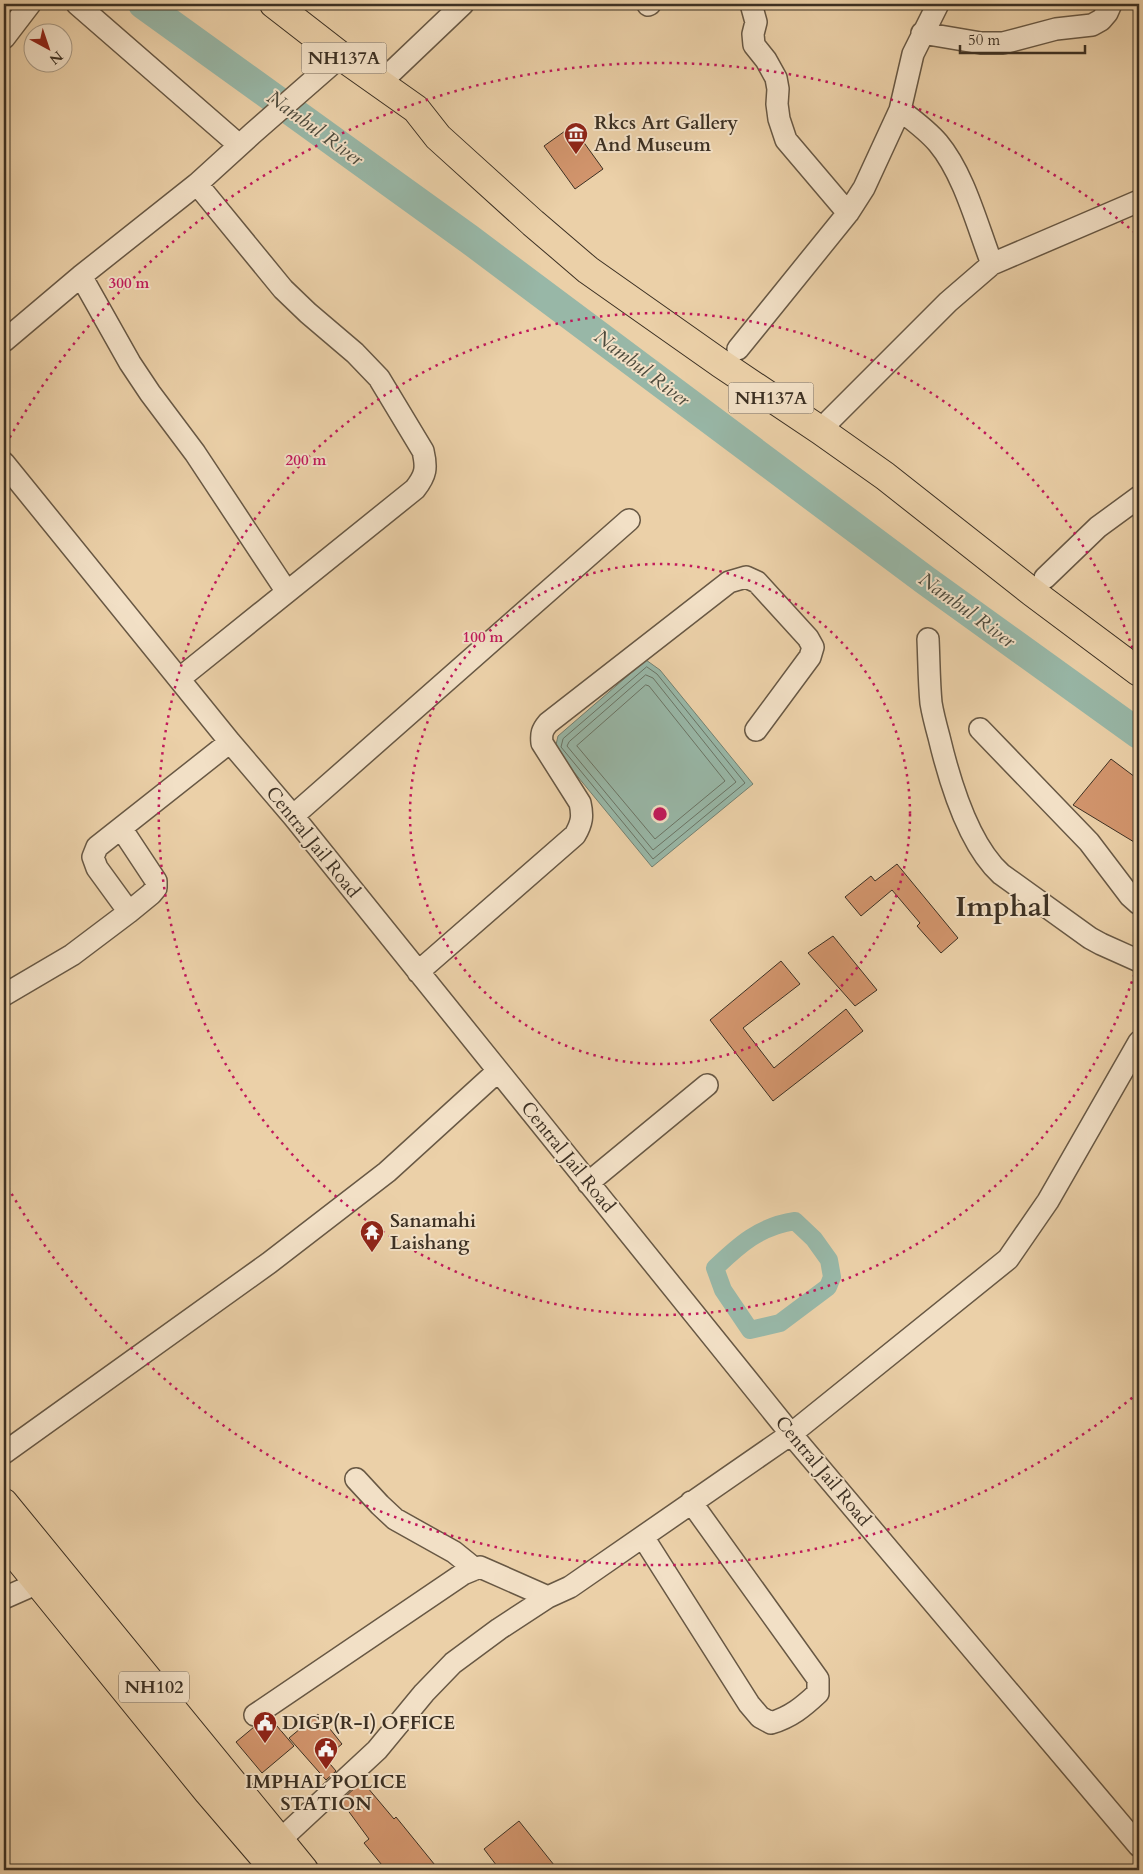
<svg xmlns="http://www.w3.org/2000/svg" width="1143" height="1874" viewBox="0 0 1143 1874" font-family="Cardo,serif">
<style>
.water{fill:#98b7a7;stroke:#738172}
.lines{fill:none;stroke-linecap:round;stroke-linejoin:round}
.shore{stroke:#6a7465;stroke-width:1}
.canal{stroke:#98b7a7;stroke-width:18}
.river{stroke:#98b7a7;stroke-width:30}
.building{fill:#d2956d;stroke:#3c3023}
.minor-casing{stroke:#685844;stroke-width:24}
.highway-casing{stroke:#3c3023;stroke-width:30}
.minor{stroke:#f2e0c6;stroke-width:21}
.highway{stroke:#ebd0a8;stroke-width:28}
.ring{fill:none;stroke:#c2185b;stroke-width:2.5;stroke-dasharray:2.5 5}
.labels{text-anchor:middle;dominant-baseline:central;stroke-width:4;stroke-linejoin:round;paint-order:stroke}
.shield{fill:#f2e0c6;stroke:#736554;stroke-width:1}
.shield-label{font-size:18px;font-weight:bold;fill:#3c3023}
.poi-label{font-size:19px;font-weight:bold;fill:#3c3023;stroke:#f2e0c6;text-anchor:start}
.street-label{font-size:19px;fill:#3c3023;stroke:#f2e0c6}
.water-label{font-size:20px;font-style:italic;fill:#4e4b3d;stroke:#f2e0c6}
.town-label{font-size:29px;font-weight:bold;fill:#3c3023;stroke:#f2e0c6}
.centre{fill:#c2185b;stroke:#f2e0c6;stroke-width:2.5}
.ring-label{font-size:15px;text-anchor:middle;font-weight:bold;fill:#c2185b;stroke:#f2e0c6;stroke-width:4;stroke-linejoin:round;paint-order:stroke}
</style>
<rect width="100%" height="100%" fill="#ebd0a8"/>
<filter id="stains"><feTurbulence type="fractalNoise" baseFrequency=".004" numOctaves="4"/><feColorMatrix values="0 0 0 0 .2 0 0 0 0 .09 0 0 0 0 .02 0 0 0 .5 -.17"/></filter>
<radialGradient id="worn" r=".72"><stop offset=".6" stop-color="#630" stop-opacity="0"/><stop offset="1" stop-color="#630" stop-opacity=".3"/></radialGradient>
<path class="water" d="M646 660 660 670 753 784 652 867 555 749 558 736Z"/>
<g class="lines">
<path class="shore" d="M647 667 657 674 745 783 653 859 561 747 563 739Z
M646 675 653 678 736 782 653 850 567 746 569 742Z
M646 685 649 686 725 781 655 839 577 746Z"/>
<path class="canal" d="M795 1221 814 1239 829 1260 832 1277 828 1287 780 1323 750 1330 723 1290 715 1268C739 1245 760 1226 795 1221Z"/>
<path class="river" d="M143 4 469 239 925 580 1139 734"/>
</g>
<path class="building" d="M572 126 603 169 575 189 544 146Z
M1111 759 1139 780V845L1073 805Z
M897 864 958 938 941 953 917 926 920 923 892 890 861 916 845 897 871 876 875 881Z
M833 936 877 990 855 1006 808 953Z
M781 961 800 984 743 1028 774 1068 846 1009 863 1031 773 1101 710 1020Z
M318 1714 342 1744 325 1758 336 1771 326 1780 289 1738Z
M271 1719 294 1746 262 1773 236 1742 254 1727 262 1726Z
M362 1781 394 1819 396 1817 439 1870H386L364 1843 369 1839 341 1801Z
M519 1821 558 1870H500L484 1849Z"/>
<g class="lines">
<g class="minor-casing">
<path id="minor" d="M77 4 239 145
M751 4 756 22 753 34 754 45 766 60 776 78 778 89 777 104 779 119 786 140 848 213
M648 5 650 4
M922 33 981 43H1003L1056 29 1092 25 1101 20 1107 13 1111 4
M4 38 30 4
M379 84 463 4
M900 110C913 120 927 130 938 143 964 174 977 225 992 264
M81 276 130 363 150 393 195 453 287 592
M4 341 81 276 197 184 253 133 341 56
M738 349 848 213 864 188 900 110 913 54 938 4
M820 430 948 302 992 264 1139 201
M4 463 230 742 293 816 791 1434 1139 1846
M1045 578 1098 527 1139 497
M928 639C929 660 929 682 931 703 933 715 936 726 939 737 949 779 968 844 1001 874L1090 938 1101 944 1139 961
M179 679 415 489C426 475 427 468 423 451L379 378 355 353 308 313 283 289 197 184
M980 729 1089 842 1130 896 1139 904
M293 816 629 520
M129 912 97 868 93 857 97 847 230 742
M418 972 575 835C582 823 583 816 580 803L542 743C541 734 542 730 548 723L729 582 746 577 757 582 808 638 813 647 810 657 756 730
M4 995 72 955 129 912 151 894 156 888V881L121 828
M588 1183 707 1085
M4 1453 269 1263 387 1172 498 1071
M356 1479 380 1505 395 1519 454 1552 475 1569
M643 1537 749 1704 760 1717 771 1723C791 1717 803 1707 818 1693V1679L691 1502
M4 1598 38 1583
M255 1715 463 1574 480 1567 548 1597 570 1587 791 1434 1008 1259 1048 1201 1139 1042
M277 1854 279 1841 377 1750 424 1693 453 1663 499 1629 548 1597"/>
</g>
<g class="highway-casing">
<path id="highway" d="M274 4 341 56 416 109 438 137 533 223 588 270 720 363 820 430 885 476 1032 592 1139 672
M4 1503 304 1870
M4 1541 208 1792 275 1870"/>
</g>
<use href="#minor" class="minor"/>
<use href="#highway" class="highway"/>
</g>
<g class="ring">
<circle cx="660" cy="814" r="250"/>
<path d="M1139 960A501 501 0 1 1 1139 668"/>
<path d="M1138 1393A751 751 0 0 1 6 1184M6 444A751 751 0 0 1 1138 235"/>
</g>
<defs>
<g id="museum-pin" transform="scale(1.25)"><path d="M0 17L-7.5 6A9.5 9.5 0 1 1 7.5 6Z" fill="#8f2418" stroke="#f2e0c6"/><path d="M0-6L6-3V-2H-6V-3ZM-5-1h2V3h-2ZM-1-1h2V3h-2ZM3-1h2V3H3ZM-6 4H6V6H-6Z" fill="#fff"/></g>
<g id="temple-pin" transform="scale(1.25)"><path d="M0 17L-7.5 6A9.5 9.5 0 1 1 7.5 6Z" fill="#8f2418" stroke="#f2e0c6"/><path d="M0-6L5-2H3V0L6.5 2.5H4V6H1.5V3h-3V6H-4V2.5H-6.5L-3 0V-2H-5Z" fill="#fff"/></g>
<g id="civic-pin" transform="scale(1.25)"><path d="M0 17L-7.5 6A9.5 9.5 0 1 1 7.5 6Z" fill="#8f2418" stroke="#f2e0c6"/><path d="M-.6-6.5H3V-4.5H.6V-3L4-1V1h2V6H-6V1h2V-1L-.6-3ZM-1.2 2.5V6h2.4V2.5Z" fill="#fff"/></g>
</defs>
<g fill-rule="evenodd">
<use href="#museum-pin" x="576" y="134"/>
<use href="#temple-pin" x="372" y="1232"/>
<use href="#civic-pin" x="265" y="1723"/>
<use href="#civic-pin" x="326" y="1749"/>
</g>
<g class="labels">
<g class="shield">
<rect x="301.5" y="42.5" width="85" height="31" rx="4"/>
<rect x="728.5" y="382.5" width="85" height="31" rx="4"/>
<rect x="119" y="1671.5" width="70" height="31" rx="4"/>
</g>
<g class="shield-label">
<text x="344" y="58">NH137A</text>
<text x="771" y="398">NH137A</text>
<text x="154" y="1687">NH102</text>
</g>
<g class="poi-label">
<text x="594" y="123">Rkcs Art Gallery<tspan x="594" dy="22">And Museum</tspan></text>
<text x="390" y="1221">Sanamahi<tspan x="390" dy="22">Laishang</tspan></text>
<text x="282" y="1723">DIGP(R-I) OFFICE</text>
<text x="326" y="1782" text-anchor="middle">IMPHAL POLICE<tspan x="326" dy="22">STATION</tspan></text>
</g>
<g class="street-label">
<text transform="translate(313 842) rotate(51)">Central Jail Road</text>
<text transform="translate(568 1157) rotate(51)">Central Jail Road</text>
<text transform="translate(823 1471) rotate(50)">Central Jail Road</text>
</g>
<g class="water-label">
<text transform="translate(315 128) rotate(36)">Nambul River</text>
<text transform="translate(642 368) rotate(37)">Nambul River</text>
<text transform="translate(967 610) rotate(36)">Nambul River</text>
</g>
<g class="town-label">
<text x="1003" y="907">Imphal</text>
</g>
</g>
<circle cx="660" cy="814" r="8" class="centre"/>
<g class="ring-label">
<text x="129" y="288">300 m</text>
<text x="306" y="465">200 m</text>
<text x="483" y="642">100 m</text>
</g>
<rect width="1143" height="1874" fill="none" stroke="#ebd0a8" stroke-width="20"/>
<rect x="5" y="5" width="1133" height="1864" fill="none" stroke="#3c3023" stroke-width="2.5"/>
<rect x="10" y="10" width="1123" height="1854" fill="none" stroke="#3c3023"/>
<g transform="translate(48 48) rotate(140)"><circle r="24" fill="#f2e0c6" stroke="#a99a85"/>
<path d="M0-4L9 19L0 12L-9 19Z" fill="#8f2418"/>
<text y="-8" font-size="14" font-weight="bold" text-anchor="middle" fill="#3c3023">N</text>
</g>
<path d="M960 45v8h125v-8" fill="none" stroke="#3c3023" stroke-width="2.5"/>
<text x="968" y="45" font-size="15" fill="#3c3023" stroke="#f2e0c6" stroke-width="4" paint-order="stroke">50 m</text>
<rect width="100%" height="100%" filter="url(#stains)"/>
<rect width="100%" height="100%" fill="url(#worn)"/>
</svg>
